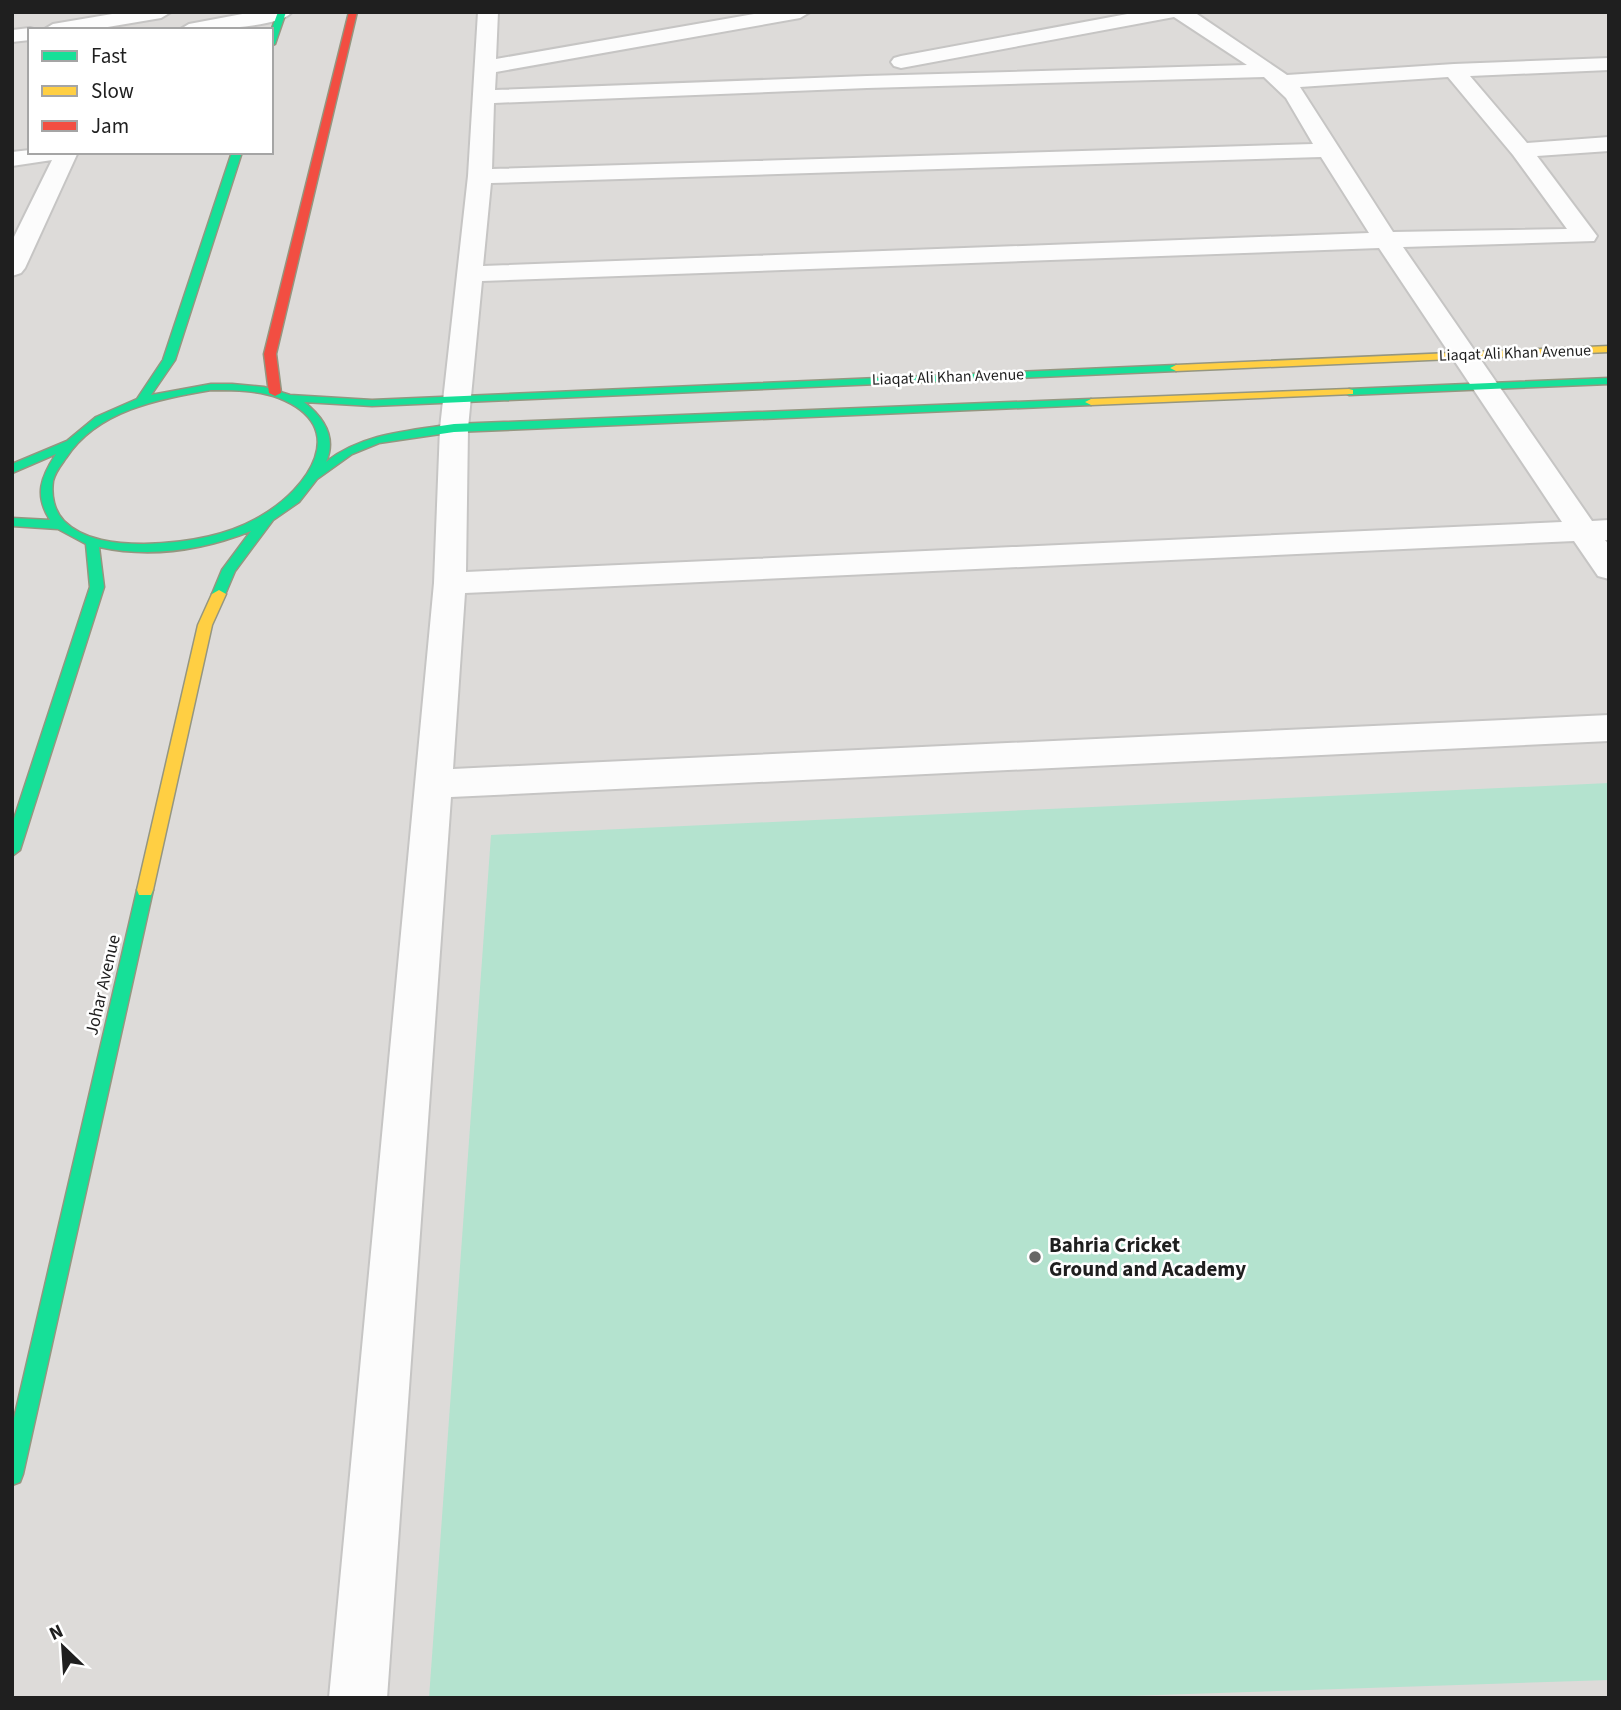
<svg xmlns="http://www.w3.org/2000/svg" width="1621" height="1710" viewBox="0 0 1621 1710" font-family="'Source Sans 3',sans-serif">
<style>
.residential{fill:#dddbd9;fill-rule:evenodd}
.pitch{fill:#b4e3cf}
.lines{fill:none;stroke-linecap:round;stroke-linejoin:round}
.street-casing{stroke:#c6c5c4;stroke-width:4}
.fast-casing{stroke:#959680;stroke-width:3}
.slow-casing{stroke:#959680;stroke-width:3}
.jam-casing{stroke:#959680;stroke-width:3}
.street{fill:#fcfcfc;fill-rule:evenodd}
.fast{fill:#16e098;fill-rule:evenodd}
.slow{fill:#ffcf43;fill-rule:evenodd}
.jam{fill:#f24e42;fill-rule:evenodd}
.poi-dot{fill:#676665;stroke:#fff;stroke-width:2.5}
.labels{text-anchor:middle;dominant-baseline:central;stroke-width:5;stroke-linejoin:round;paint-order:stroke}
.far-street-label{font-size:16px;fill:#1f1f1f;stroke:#fff}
.street-label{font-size:18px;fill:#1f1f1f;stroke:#fff}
.near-poi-label{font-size:21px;font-weight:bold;fill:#1f1f1f;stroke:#fff;text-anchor:start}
</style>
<rect width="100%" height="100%" fill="#eeebe8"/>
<path class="residential" d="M12 12H1609V1698H12ZM30 30H271V152H30Z"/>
<path class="pitch" d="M1609 783V1680L1067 1698H429L491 835Z"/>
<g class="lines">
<g class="street-casing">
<path id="street" d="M124 12H171L161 18 90 30H43L53 24Z
M253 12 291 13C278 28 200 30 179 30L189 24Z
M478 12H498L496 59 765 12H810L800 18 496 72 495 90 867 76 1247 65 1174 17 901 68 894 66 891 62 894 58 901 56 1138 12H1194L1287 75 1454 64 1609 58V70L1470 76 1527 143 1609 137V151L1537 156 1597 236 1594 241 1403 247 1592 521 1609 520V540H1605L1609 545V579L1598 576 1574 541 465 593 453 769 1609 715V741L451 797 387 1698H329L434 583 440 428 468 176ZM1264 77 1286 98 1313 144 492 169 494 103 867 88ZM1448 77 1513 155 1567 229 1393 232 1300 87ZM1321 157 1369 233 483 266 491 183ZM1379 248 1562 522 466 572 468 428 482 281Z
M30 28 37 30H30V40L12 42V30Z
M30 150V152H78L25 268 21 273 12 276V241L52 160 12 166V152Z"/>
</g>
<g class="fast-casing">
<path id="fast" d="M278 12H286L275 44 271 46V31Z
M232 152H242L175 360 151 395 211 384H232L264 387 290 395 372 400 1176 365 1182 368 1176 371 372 406 304 402C323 417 337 437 326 462 363 433 409 431 454 424L1091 399 1097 402 1091 405 454 432 379 443 352 454 317 479 299 502 273 520 235 571 224 597 219 598 212 594 222 570 251 531C203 550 150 558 99 547L104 587 20 850 12 856V825L90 587 86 544 58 529 12 526V518L50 520C34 495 41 477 56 454L12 473V464L67 441 96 417 137 399 163 360ZM211 390C234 390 258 390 279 398 352 427 308 489 261 516 226 537 184 543 144 544 117 544 84 541 64 521 54 511 51 495 53 481 55 472 61 465 66 458 97 410 159 399 211 390Z
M1609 378V384L1349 395 1343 392 1349 389Z
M145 884 151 885 153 890 23 1474 20 1482 12 1485V1427L137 890 139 885Z"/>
</g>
<g class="slow-casing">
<path id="slow" d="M1609 346V352L1176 371 1170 368 1176 365Z
M1349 389 1353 390V394L1091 405 1085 402 1091 399Z
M219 590 226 594 212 625 153 890 151 895H139L137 890 198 625 212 594Z"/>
</g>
<g class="jam-casing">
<path id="jam" d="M349 12H357L276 354 281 393 275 396 269 393 264 354Z"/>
</g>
<use href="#street" class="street"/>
<use href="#fast" class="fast"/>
<use href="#slow" class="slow"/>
<use href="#jam" class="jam"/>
</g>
<circle class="poi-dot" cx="1035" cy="1257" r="7"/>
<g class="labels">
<g class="far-street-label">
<text transform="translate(1515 353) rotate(-2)">Liaqat Ali Khan Avenue</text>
<text transform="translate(948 377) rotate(-2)">Liaqat Ali Khan Avenue</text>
</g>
<g class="street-label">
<text transform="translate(103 985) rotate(-77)">Johar Avenue</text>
</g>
<g class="near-poi-label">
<text x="1049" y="1245">Bahria Cricket<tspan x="1049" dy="24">Ground and Academy</tspan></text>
</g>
</g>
<rect width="1621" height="1710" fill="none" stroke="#1f1f1f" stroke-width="28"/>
<rect x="28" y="28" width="245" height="126" fill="#ffffff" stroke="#a5a5a5" stroke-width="2"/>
<rect x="42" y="51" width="35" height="10" fill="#16e098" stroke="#a5a5a5" stroke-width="2"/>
<text x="91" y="63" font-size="21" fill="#1f1f1f">Fast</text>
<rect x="42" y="86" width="35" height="10" fill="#ffcf43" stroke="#a5a5a5" stroke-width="2"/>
<text x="91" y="98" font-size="21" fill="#1f1f1f">Slow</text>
<rect x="42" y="121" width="35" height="10" fill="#f24e42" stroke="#a5a5a5" stroke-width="2"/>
<text x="91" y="133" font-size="21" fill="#1f1f1f">Jam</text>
<g transform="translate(63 1647) rotate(335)" stroke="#ffffff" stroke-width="5" paint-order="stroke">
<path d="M0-5L12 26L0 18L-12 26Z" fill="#1f1f1f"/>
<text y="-10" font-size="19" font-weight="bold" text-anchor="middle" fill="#1f1f1f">N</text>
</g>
</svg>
